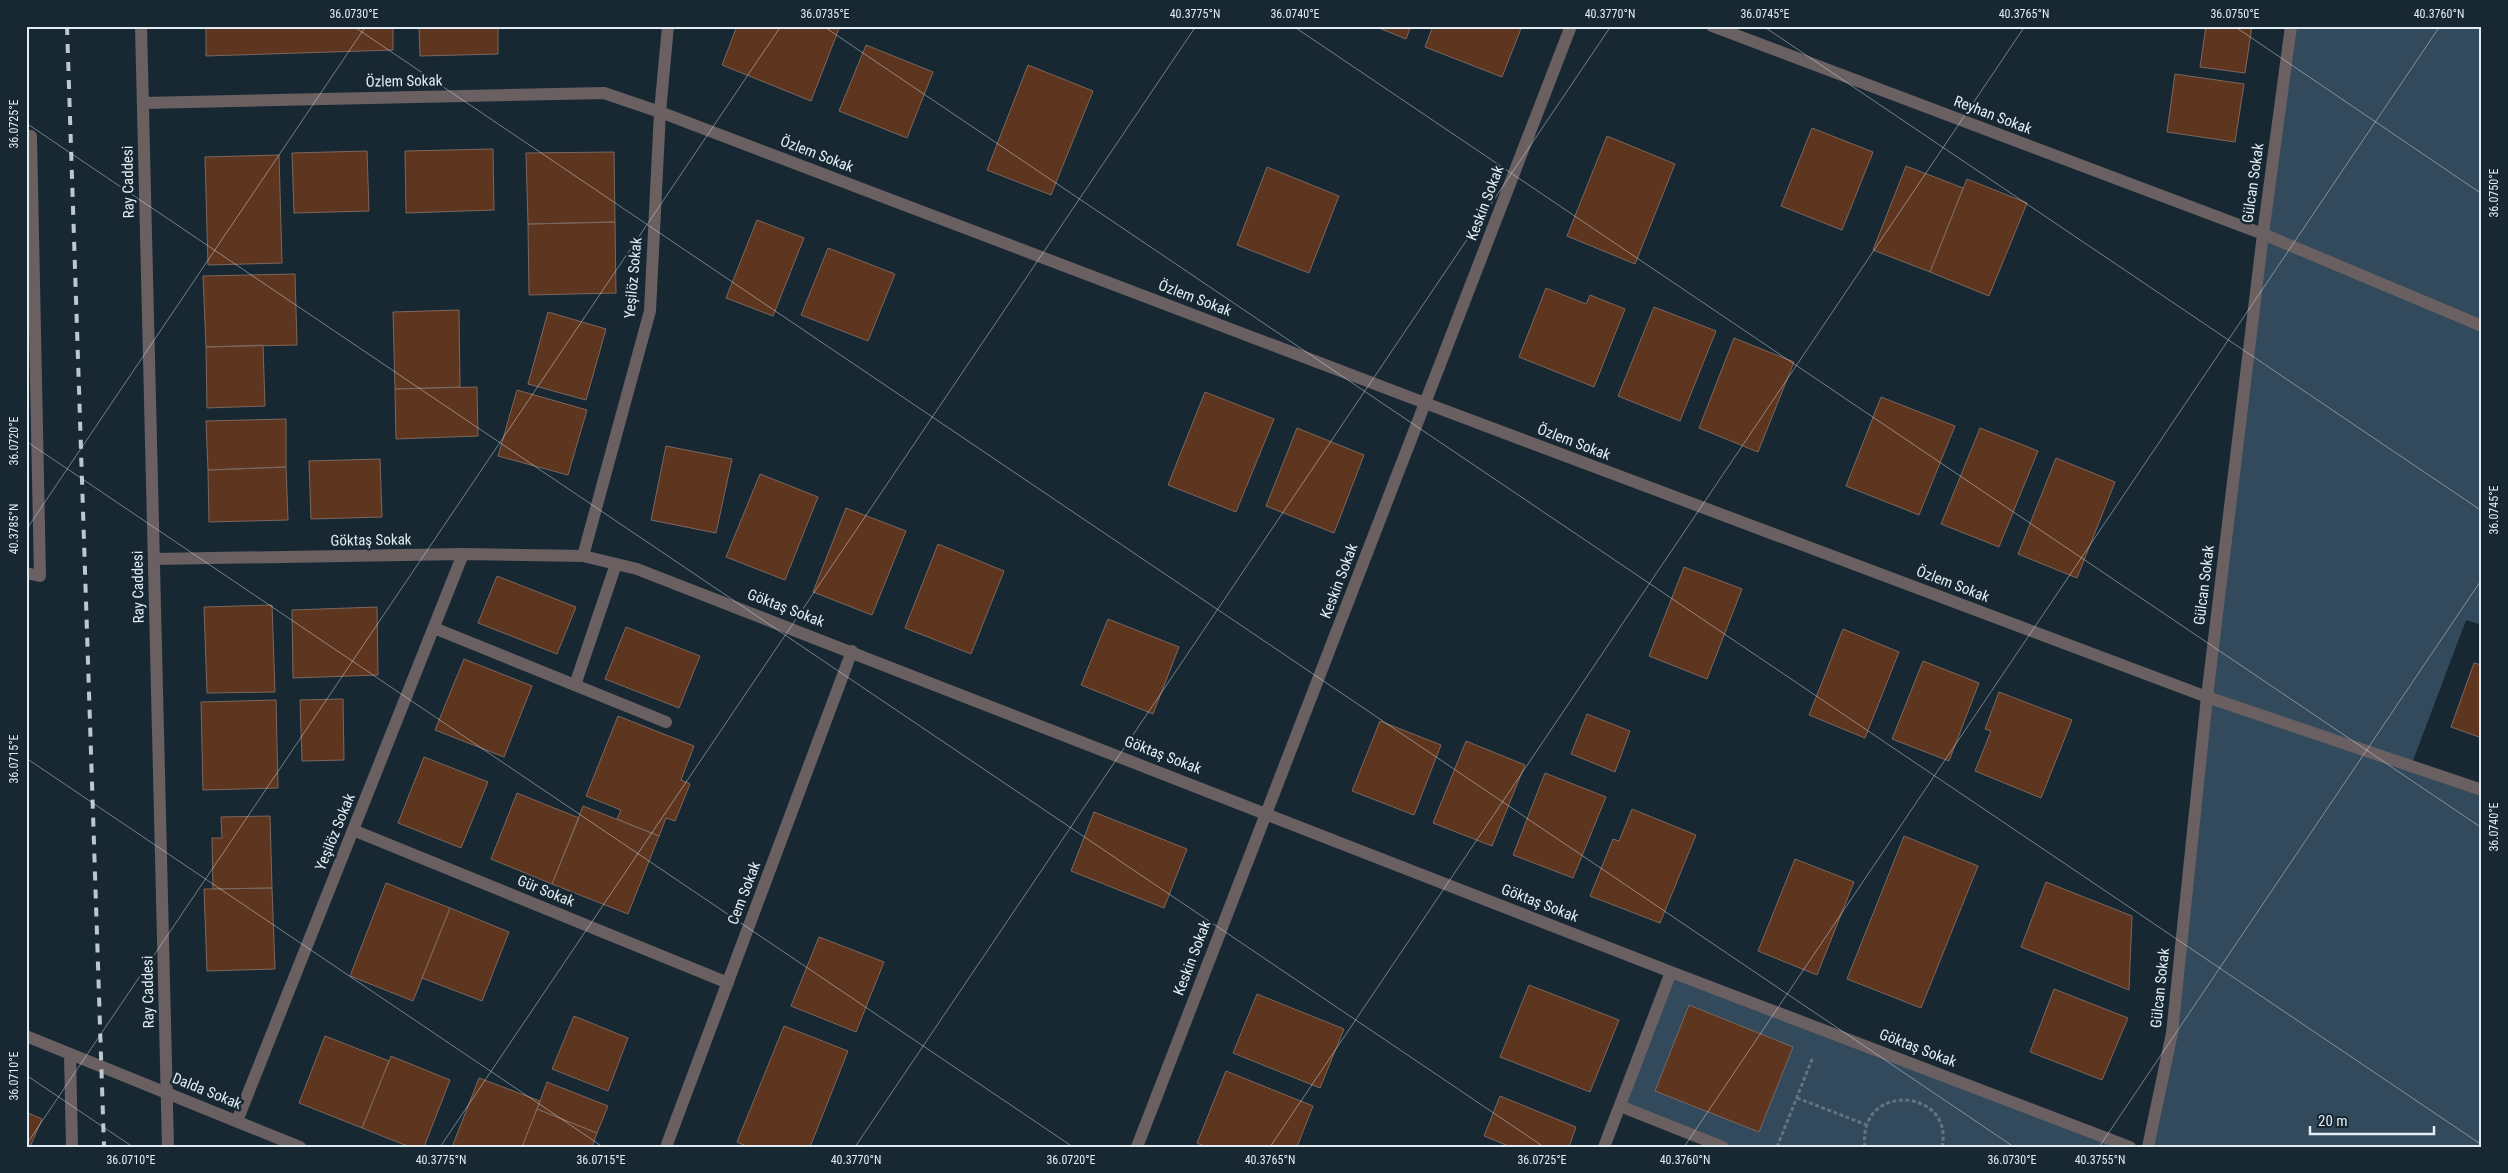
<svg xmlns="http://www.w3.org/2000/svg" width="2508" height="1173" viewBox="0 0 2508 1173" font-family="'Roboto Condensed',sans-serif">
<style>
.green{fill:#324a5c}
.building{fill:#5e351f;stroke:#7b675d}
.lines{fill:none;stroke-linecap:round;stroke-linejoin:round}
.path{stroke:#65737c;stroke-width:3;stroke-dasharray:4 2.5;stroke-linecap:butt}
.lane{stroke:#6a6061;stroke-width:12}
.street{stroke:#6a6061;stroke-width:12}
.rail{stroke:#bcc7cf;stroke-width:4;stroke-dasharray:9 9;stroke-linecap:butt}
.ticks{fill:none;stroke:#e2ecf3;stroke-width:1;stroke-opacity:0.45}
.labels{text-anchor:middle;dominant-baseline:central;stroke-width:5;stroke-linejoin:round;paint-order:stroke}
.street-label{font-size:15px;fill:#e2ecf3;stroke:#182833}
.neatline{fill:none;stroke:#e2ecf3;stroke-width:2}
.ticks-label{font-size:12px;text-anchor:middle;fill:#e2ecf3}
</style>
<rect width="100%" height="100%" fill="#182833"/>
<path class="green" d="M2291 26H2482V625L2466 620 2411 766 2482 790V1147H2148L2172 1033Z
M1671 972 2130 1147H1723L1620 1106Z"/>
<path class="building" d="M206 26H393V50L206 56Z
M419 26H498V54L420 56Z
M737 26H840L811 101 722 65Z
M1374 26H1411L1406 39Z
M1433 26H1522L1502 77 1425 47Z
M2206 26H2252L2245 73 2200 67Z
M866 45 933 72 907 138 839 111Z
M1028 65 1093 91 1051 195 987 170Z
M2175 74 2244 84 2235 142 2167 132Z
M1812 128 1873 152 1842 230 1781 206Z
M1607 136 1675 164 1635 264 1567 236Z
M493 149 494 210 406 213 405 151Z
M367 151 369 211 294 213 292 153Z
M614 152 615 222 528 224 526 153Z
M279 155 282 263 208 265 205 157Z
M1906 166 1963 188 1930 272 1873 250Z
M1267 167 1339 196 1309 273 1237 245Z
M1967 179 2027 203 1989 296 1930 272Z
M757 220 804 238 773 316 726 298Z
M615 222 616 293 529 295 528 224Z
M828 248 895 274 868 341 801 315Z
M295 274 297 345 206 347 203 276Z
M1546 288 1586 304 1590 295 1625 309 1594 387 1519 357Z
M1654 307 1716 331 1680 421 1618 396Z
M459 310 460 387 395 389 393 312Z
M548 312 606 329 586 400 528 384Z
M1734 338 1794 362 1758 452 1699 428Z
M263 345 265 406 207 408 206 347Z
M477 387 478 436 396 439 395 389Z
M517 390 587 410 568 475 498 456Z
M1205 392 1274 419 1236 512 1168 485Z
M1881 397 1955 426 1919 515 1846 486Z
M286 419V467L208 470 206 421Z
M1297 428 1364 455 1334 533 1266 506Z
M1980 428 2038 451 1999 547 1941 524Z
M666 446 732 459 716 533 651 520Z
M2056 458 2115 482 2077 578 2018 554Z
M380 459 382 517 311 519 309 461Z
M286 467 288 520 209 522 208 470Z
M760 474 818 497 785 580 726 557Z
M846 508 906 531 872 615 813 592Z
M938 544 1004 571 971 654 905 628Z
M1684 567 1742 589 1707 679 1649 656Z
M497 576 576 607 557 654 478 623Z
M272 605 275 692 207 693 204 607Z
M377 607 378 675 293 678 292 610Z
M1108 619 1179 647 1153 714 1081 685Z
M626 627 700 656 679 708 605 679Z
M1843 629 1899 652 1865 738 1809 715Z
M464 659 532 686 504 757 435 730Z
M1923 661 1979 683 1949 761 1892 739Z
M2474 663 2482 665V738L2451 727Z
M1999 692 2072 720 2041 798 1975 771 1991 731 1985 729Z
M343 699 344 760 302 761 300 700Z
M276 700 278 788 203 790 201 702Z
M1587 714 1630 731 1615 772 1571 754Z
M618 716 694 746 681 780 690 784 675 821 666 818 659 836 617 819 621 810 586 796Z
M1380 721 1441 745 1414 815 1352 791Z
M1466 741 1525 765 1492 846 1433 823Z
M424 757 488 782 461 848 398 823Z
M1545 773 1606 797 1573 878 1513 855Z
M517 793 579 818 552 884 491 859Z
M583 806 659 836 628 914 552 884Z
M1632 809 1696 835 1660 923 1590 896 1613 839 1619 841Z
M1094 812 1187 849 1164 908 1071 871Z
M270 816 272 888 213 889 212 838H222L221 817Z
M1904 836 1978 866 1921 1008 1847 979Z
M1795 859 1854 882 1817 975 1758 951Z
M2046 882 2132 916 2129 990 2021 947Z
M386 883 450 908 413 1001 350 976Z
M272 888 275 969 207 971 204 889Z
M450 908 509 932 482 1001 422 978Z
M819 937 884 962 856 1032 791 1006Z
M1529 985 1619 1020 1590 1092 1500 1057Z
M2054 989 2128 1018 2102 1080 2030 1052Z
M1257 994 1344 1029 1320 1088 1233 1053Z
M1689 1005 1793 1047 1759 1132 1655 1091Z
M574 1016 628 1038 608 1091 552 1069Z
M784 1026 848 1051 810 1147H748L737 1142Z
M325 1036 389 1061 362 1128 299 1103Z
M391 1056 450 1080 424 1147H410L362 1128Z
M1226 1071 1313 1106 1297 1147H1207L1197 1143Z
M479 1078 540 1101 522 1147H452Z
M547 1082 608 1106 597 1133 537 1109Z
M1500 1096 1576 1127 1569 1147H1511L1484 1136Z
M537 1109 597 1133 592 1147H522Z
M26 1112 42 1119 30 1147H26Z"/>
<g class="lines">
<path class="path" d="M1797 1098 1867 1125
M1777 1147 1813 1057
M1865 1147C1857 1081 1955 1088 1942 1147"/>
<path class="lane" d="M26 136H31L40 576 26 573
M434 628 666 722
M575 685 616 564
M70 1054 72 1147
M1620 1106 1723 1147"/>
<path class="street" d="M141 26 168 1147
M1712 26 2263 234 2482 326
M143 103 604 93 660 112 1425 403 2207 697 2482 790
M583 556 650 311 660 112 668 26
M154 559 463 554 583 556 637 569 1671 972 2130 1147
M353 830 728 983
M26 1036 300 1147
M237 1121 463 554
M666 1147 852 651
M1137 1147 1571 26
M1604 1147 1671 972
M2148 1147 2172 1033 2207 697 2263 234 2291 26"/>
<path class="rail" d="M67 26 104 1147"/>
</g>
<path class="ticks" d="M353 26 2014 1147M823 26 2482 1145M1293 26 2482 828M1763 26 2482 511M2234 26 2482 194M26 123 1544 1147M26 441 1073 1147M26 530 366 26M26 758 603 1147M26 1075 133 1147M26 1145 781 26M440 1147 1196 26M855 1147 1611 26M1270 1147 2025 26M1684 1147 2440 26M2099 1147 2482 579"/>
<g class="labels">
<g class="street-label">
<text transform="translate(404 81) rotate(-1)">Özlem Sokak</text>
<text transform="translate(1993 115) rotate(21)">Reyhan Sokak</text>
<text transform="translate(817 154) rotate(21)">Özlem Sokak</text>
<text transform="translate(128 182) rotate(-91)">Ray Caddesi</text>
<text transform="translate(2253 183) rotate(-82)">Gülcan Sokak</text>
<text transform="translate(1485 203) rotate(-69)">Keskin Sokak</text>
<text transform="translate(633 278) rotate(-85)">Yeşilöz Sokak</text>
<text transform="translate(1195 298) rotate(21)">Özlem Sokak</text>
<text transform="translate(1574 442) rotate(21)">Özlem Sokak</text>
<text transform="translate(371 540) rotate(-1)">Göktaş Sokak</text>
<text transform="translate(1339 581) rotate(-69)">Keskin Sokak</text>
<text transform="translate(1953 584) rotate(21)">Özlem Sokak</text>
<text transform="translate(2204 585) rotate(-83)">Gülcan Sokak</text>
<text transform="translate(138 587) rotate(-91)">Ray Caddesi</text>
<text transform="translate(786 608) rotate(21)">Göktaş Sokak</text>
<text transform="translate(1163 755) rotate(21)">Göktaş Sokak</text>
<text transform="translate(335 832) rotate(-68)">Yeşilöz Sokak</text>
<text transform="translate(546 891) rotate(22)">Gür Sokak</text>
<text transform="translate(744 893) rotate(-69)">Cem Sokak</text>
<text transform="translate(1540 903) rotate(21)">Göktaş Sokak</text>
<text transform="translate(1192 958) rotate(-69)">Keskin Sokak</text>
<text transform="translate(2160 988) rotate(-84)">Gülcan Sokak</text>
<text transform="translate(148 992) rotate(-91)">Ray Caddesi</text>
<text transform="translate(1918 1048) rotate(21)">Göktaş Sokak</text>
<text transform="translate(207 1091) rotate(22)">Dalda Sokak</text>
</g>
</g>
<rect width="2508" height="1173" fill="none" stroke="#182833" stroke-width="55"/>
<path d="M2310 1126v8h124v-8" fill="none" stroke="#e2ecf3" stroke-width="2.5"/>
<text x="2318" y="1126" font-size="15" fill="#e2ecf3" stroke="#182833" stroke-width="4" paint-order="stroke">20 m</text>
<rect x="28" y="28" width="2452" height="1118" class="neatline"/>
<g class="ticks-label">
<text x="354" y="18">36.0730°E</text>
<text x="825" y="18">36.0735°E</text>
<text x="1195" y="18">40.3775°N</text>
<text x="1295" y="18">36.0740°E</text>
<text x="1610" y="18">40.3770°N</text>
<text x="1765" y="18">36.0745°E</text>
<text x="2024" y="18">40.3765°N</text>
<text x="2235" y="18">36.0750°E</text>
<text x="2439" y="18">40.3760°N</text>
<text transform="translate(14 124) rotate(-90)" y="4">36.0725°E</text>
<text transform="translate(2494 193) rotate(-90)" y="4">36.0750°E</text>
<text transform="translate(14 441) rotate(-90)" y="4">36.0720°E</text>
<text transform="translate(2494 510) rotate(-90)" y="4">36.0745°E</text>
<text transform="translate(14 529) rotate(-90)" y="4">40.3785°N</text>
<text transform="translate(14 759) rotate(-90)" y="4">36.0715°E</text>
<text transform="translate(2494 827) rotate(-90)" y="4">36.0740°E</text>
<text transform="translate(14 1076) rotate(-90)" y="4">36.0710°E</text>
<text x="131" y="1164">36.0710°E</text>
<text x="441" y="1164">40.3775°N</text>
<text x="601" y="1164">36.0715°E</text>
<text x="856" y="1164">40.3770°N</text>
<text x="1071" y="1164">36.0720°E</text>
<text x="1270" y="1164">40.3765°N</text>
<text x="1542" y="1164">36.0725°E</text>
<text x="1685" y="1164">40.3760°N</text>
<text x="2012" y="1164">36.0730°E</text>
<text x="2100" y="1164">40.3755°N</text>
</g>
</svg>
